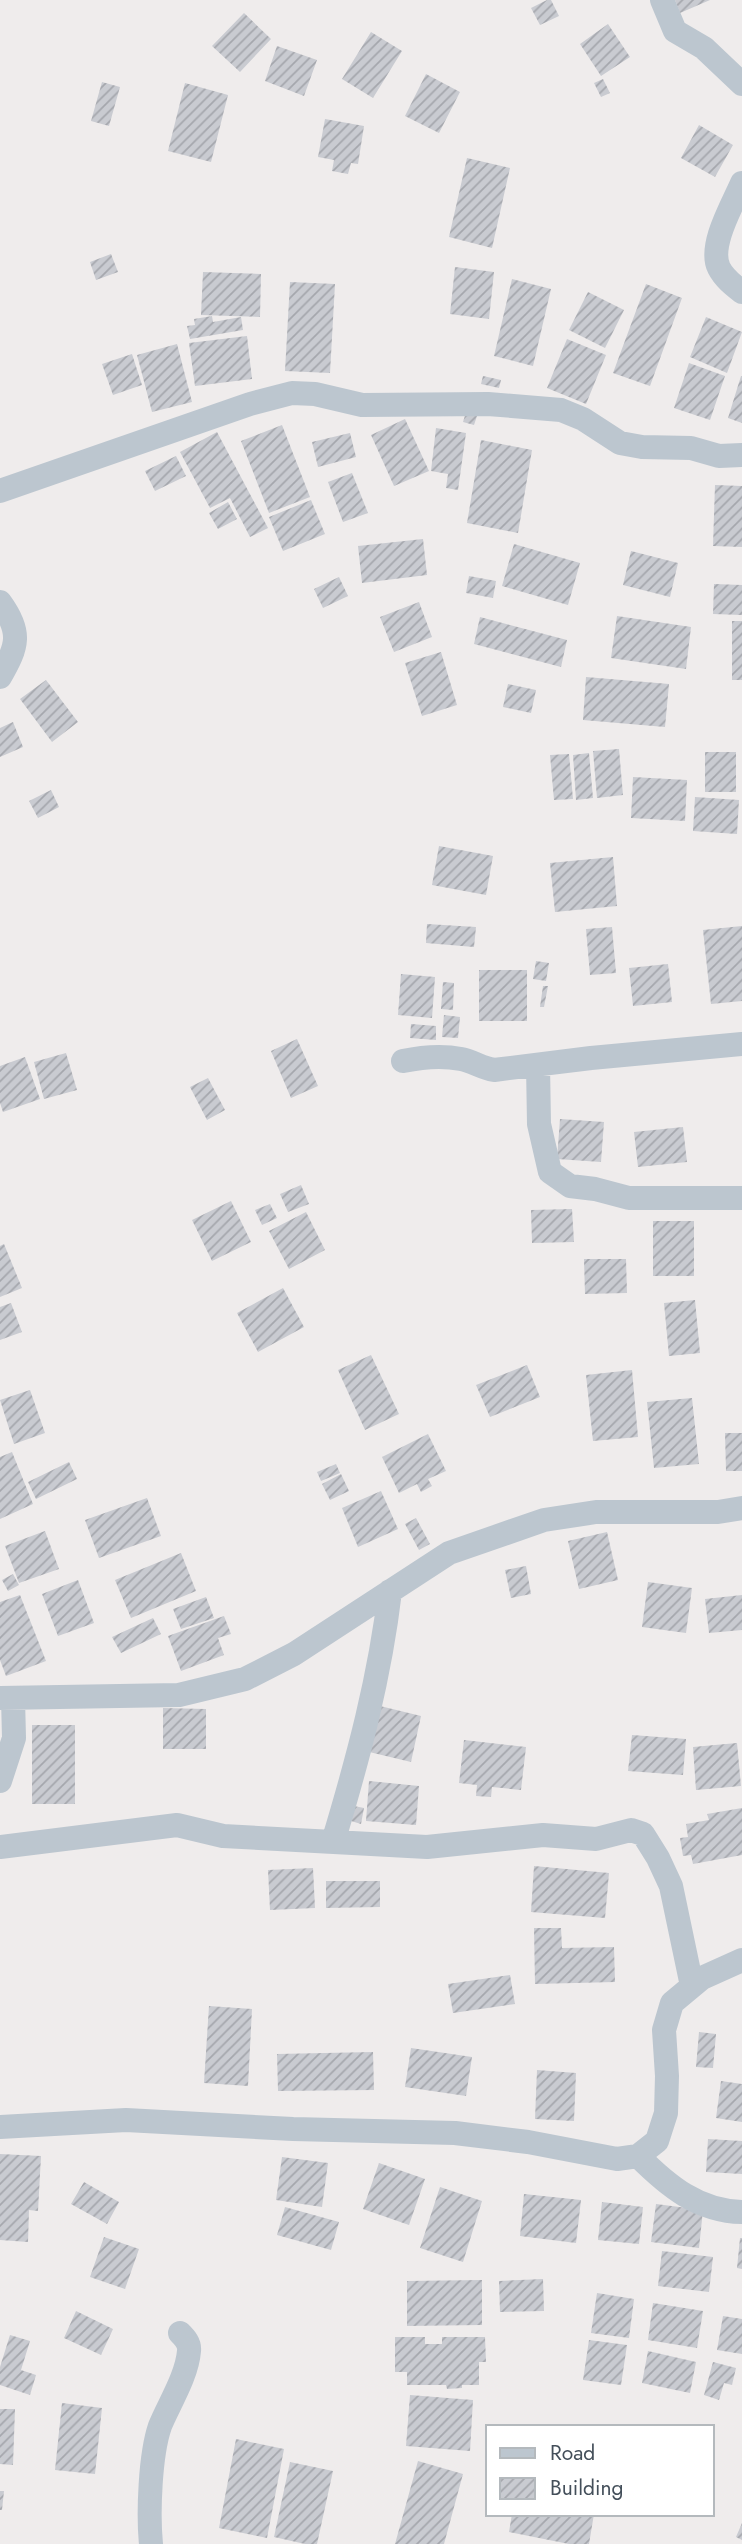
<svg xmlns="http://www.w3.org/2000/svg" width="742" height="2544" viewBox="0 0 742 2544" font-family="Jost,sans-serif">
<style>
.building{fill:url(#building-hatch)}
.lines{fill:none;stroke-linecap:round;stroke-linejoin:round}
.street{stroke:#bcc6cf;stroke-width:24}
</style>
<defs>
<pattern id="building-hatch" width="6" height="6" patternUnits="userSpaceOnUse" patternTransform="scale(1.75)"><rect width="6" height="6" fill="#c9cbd1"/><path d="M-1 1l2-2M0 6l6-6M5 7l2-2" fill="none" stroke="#a5a7ad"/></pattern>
</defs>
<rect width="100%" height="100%" fill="#efecec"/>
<path class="building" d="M547 0H551L559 16 540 25 531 8Z
M675 0H710L680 13Z
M244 13 271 39 240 72 212 46Z
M608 24 630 57 601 76 580 44Z
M371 32 402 51 373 98 342 79Z
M277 46 317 60 304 96 265 81Z
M426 74 460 92 439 133 405 116Z
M603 79 610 93 601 97 594 83Z
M102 82 120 87 109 126 91 121Z
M185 83 228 95 211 162 168 151Z
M325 119 364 126 358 164 351 163 348 174 332 171 334 160 318 157Z
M699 125 733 145 715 177 681 158Z
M467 158 510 168 492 248 449 237Z
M111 254 118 272 96 280 90 262Z
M455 267 494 272 489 319 450 314Z
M203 272 261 274 260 317 201 315Z
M512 279 551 289 533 366 494 356Z
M290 282 335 284 330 373 285 371Z
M646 284 682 298 650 386 613 373Z
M588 292 624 310 605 348 569 330Z
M212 316 213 322 241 317 243 330 190 339 187 326 195 325 194 319Z
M706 317 742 332 727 373 690 357Z
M247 336 252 379 195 386 189 343Z
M567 339 606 355 586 404 547 388Z
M177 344 192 402 152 412 137 355Z
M132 354 142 385 113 395 102 364Z
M689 363 725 376 710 420 674 408Z
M483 376 501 380 499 388 481 384Z
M741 376H742V423L728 418Z
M467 409 478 413 474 425 463 422Z
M405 419 429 471 394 486 371 435Z
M282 425 310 497 269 513 241 441Z
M436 428 466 433 458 490 446 488 448 474 431 471Z
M217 432 268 528 250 537 230 498 210 508 180 452Z
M350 433 356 457 318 467 312 442Z
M481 440 532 450 518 533 467 523Z
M176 456 186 476 155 491 145 471Z
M352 473 368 513 343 522 328 482Z
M715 485 742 486V547L713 546Z
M311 500 325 534 283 551 269 517Z
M228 502 237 519 218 529 209 513Z
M423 539 427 575 362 583 358 546Z
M514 544 580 563 568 605 502 586Z
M631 551 678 563 670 597 623 585Z
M469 576 496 581 493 598 466 593Z
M339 577 348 596 323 608 314 589Z
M714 584 742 585V615L713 614Z
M419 602 432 637 394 652 380 617Z
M617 616 691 627 686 669 611 658Z
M480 617 567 640 561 667 474 644Z
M732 621H742V680H732Z
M441 652 457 705 422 716 405 663Z
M586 677 669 684 665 727 583 720Z
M46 680 78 722 52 742 20 699Z
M508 684 536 690 531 713 503 707Z
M13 722 23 747 0 757V728Z
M619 749 623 795 597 798 593 751Z
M705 752H736V792H705Z
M589 753 593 798 576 800 573 755Z
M569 754 573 799 554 800 550 755Z
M633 777 687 780 685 821 631 818Z
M51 790 59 807 38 818 29 801Z
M695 797 739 800 737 834 693 831Z
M439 846 493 856 486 895 432 885Z
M613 857 617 906 555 912 550 863Z
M427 924 476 927 474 947 426 943Z
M742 926V1001L711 1004 703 930Z
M612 927 616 973 590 975 586 929Z
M536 961 549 963 546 981 533 979Z
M668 964 672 1002 633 1006 629 968Z
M479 970H527V1021H479Z
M401 974 435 977 432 1018 398 1015Z
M443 982 454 983 453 1010 441 1009Z
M543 986H548L544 1007H540Z
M444 1015 460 1017 458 1038 442 1037Z
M411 1024 436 1026V1040L410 1038Z
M297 1039 318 1086 291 1098 271 1051Z
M66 1053 77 1090 44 1099 34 1062Z
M25 1057 40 1099 3 1112 0 1103V1066Z
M208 1078 225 1110 207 1120 190 1087Z
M560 1119 604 1122 601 1162 557 1159Z
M683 1127 687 1162 638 1167 634 1132Z
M301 1185 309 1204 288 1212 280 1194Z
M231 1201 251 1242 212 1261 192 1220Z
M270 1204 277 1218 262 1225 255 1210Z
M572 1209 574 1242 532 1243 531 1210Z
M306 1212 325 1250 289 1269 269 1231Z
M653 1221H694V1276H653Z
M4 1244 22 1288 0 1297V1246Z
M584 1259H626L627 1293 585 1294Z
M283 1288 304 1327 258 1352 237 1313Z
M695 1300 700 1353 669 1356 664 1303Z
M11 1303 22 1332 0 1340V1307Z
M371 1355 399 1414 365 1430 338 1370Z
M527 1365 540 1397 490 1417 476 1385Z
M632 1370 638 1437 593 1441 586 1375Z
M30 1390 45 1433 14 1444 0 1400Z
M692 1398 699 1464 654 1468 647 1402Z
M725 1433H742V1471H726Z
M428 1434 446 1471 428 1479 432 1486 421 1492 417 1484 399 1493 382 1457Z
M12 1452 33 1504 0 1519V1457Z
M69 1462 77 1479 36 1499 28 1482Z
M336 1464 340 1473 321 1481 317 1472Z
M341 1474 349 1491 330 1500 322 1484Z
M381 1491 398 1529 358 1547 342 1508Z
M147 1498 161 1536 99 1558 85 1520Z
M416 1518 430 1544 419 1550 405 1524Z
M45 1531 59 1569 19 1583 5 1546Z
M607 1532 618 1580 579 1589 568 1541Z
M181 1553 196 1591 131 1618 115 1580Z
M526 1566 531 1594 511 1598 505 1570Z
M13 1574 19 1585 8 1591 2 1580Z
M78 1580 94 1623 58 1636 42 1594Z
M648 1582 692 1588 686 1633 642 1627Z
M20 1595 46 1661 6 1676 0 1660V1602Z
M742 1595V1630L709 1633 705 1599Z
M206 1597 214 1618 181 1629 173 1609Z
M224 1616 231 1634 218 1638 224 1655 181 1671 168 1636Z
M153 1618 161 1634 121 1653 112 1637Z
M376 1705 421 1716 411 1762 365 1751Z
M163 1708 206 1709V1749H163Z
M32 1725H75V1804H32Z
M632 1735 686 1739 683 1775 628 1771Z
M464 1740 526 1747 521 1790 492 1787 491 1797 476 1796 477 1785 459 1783Z
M737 1743 741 1786 696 1790 693 1747Z
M369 1781 419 1786 416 1825 366 1821Z
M354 1806 364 1808 361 1824 351 1821Z
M742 1808V1855L693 1864 691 1855 683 1856 680 1838 688 1837 686 1824 709 1820 707 1814Z
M534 1866 609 1873 605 1918 531 1912Z
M313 1868 315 1908 270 1910 268 1870Z
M326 1881H380V1907L326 1908Z
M534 1928H561L562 1948 614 1947 615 1982 535 1984Z
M510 1975 515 2004 453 2013 448 1984Z
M209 2006 252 2009 248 2086 204 2083Z
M699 2032 716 2034 713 2068 696 2067Z
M411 2048 472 2057 466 2096 405 2087Z
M373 2052 374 2090 278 2091 277 2054Z
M537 2070 576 2073 574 2121 535 2119Z
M721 2081 742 2084V2122L716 2118Z
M708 2139 742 2141V2174L706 2172Z
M0 2154 41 2156 38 2211 29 2210 28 2242 0 2240Z
M282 2157 328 2163 322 2207 276 2200Z
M379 2163 425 2179 409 2225 363 2209Z
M84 2182 119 2202 107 2224 71 2204Z
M440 2187 482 2201 463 2262 420 2248Z
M524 2194 581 2200 576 2243 520 2236Z
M602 2202 643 2207 639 2244 598 2240Z
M656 2204 703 2210 699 2248 651 2242Z
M285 2207 339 2222 331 2250 277 2235Z
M104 2237 139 2249 125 2289 90 2277Z
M740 2238H742V2269L737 2268Z
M662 2251 713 2257 709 2292 658 2286Z
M543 2279 544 2311 500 2312 499 2281Z
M482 2280V2325L407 2326V2281Z
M597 2293 634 2299 629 2338 591 2333Z
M653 2303 703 2311 697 2348 648 2340Z
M76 2311 113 2329 101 2355 64 2338Z
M723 2316 742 2319V2354L717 2350Z
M10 2335 30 2341 21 2370 36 2375 30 2395 0 2385V2367Z
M395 2337H425V2344H442V2337H485L486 2362H479V2385H462V2388L447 2389 446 2385H407V2372H395Z
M589 2340 627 2345 621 2385 583 2380Z
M648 2351 696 2362 690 2393 642 2383Z
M713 2362 736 2368 732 2385 724 2383 719 2400 704 2395Z
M410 2395 473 2400 470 2451 406 2446Z
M62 2403 102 2408 95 2474 55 2470Z
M0 2409H15L13 2465 0 2464Z
M236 2439 284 2449 267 2538 219 2528Z
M418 2461 463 2474 444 2544H395Z
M290 2462 333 2471 317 2544H305L274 2537Z
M0 2491H4L2 2510H0Z
M512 2514H594L589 2544H569L509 2532Z
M742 2523V2540L736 2537Z"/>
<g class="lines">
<path class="street" d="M662 0 675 31 704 48 742 84
M742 183C733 204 708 246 719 268 724 278 733 285 742 292
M0 491 250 404 292 393 315 394 362 405 488 404 561 410 583 419 620 443 642 447 691 448 719 456 742 455
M0 602C22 632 18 646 0 677
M403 1061C422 1057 441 1055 461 1059 472 1061 482 1068 494 1070L591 1058 742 1044
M538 1065 539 1124 550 1172 570 1186 595 1189 629 1198H742
M0 1698 179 1695 245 1679 294 1654 449 1553 544 1520 596 1512H718L742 1508
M0 1781 14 1738 13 1698
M333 1842C358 1759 380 1677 390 1591
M0 1847 177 1825 223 1836 427 1847 543 1835 596 1839 631 1830 643 1834 658 1858 671 1886 692 1986
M0 2127 126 2120 293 2129 455 2133 528 2142 617 2159 638 2156 657 2141 666 2113 667 2076 664 2030 672 2003 702 1978 742 1960
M638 2156C668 2186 698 2211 742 2212
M151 2544C148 2514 150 2455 160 2426 169 2404 187 2376 189 2351 190 2343 185 2338 180 2333"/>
</g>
<rect x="486" y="2425" width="228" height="91" fill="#ffffff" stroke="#b4b9bd" stroke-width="2"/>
<rect x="500" y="2448" width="35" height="10" fill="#bcc6cf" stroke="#b4b9bd" stroke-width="2"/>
<text x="550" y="2460" font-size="21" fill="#444f5a">Road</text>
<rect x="500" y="2478" width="35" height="21" fill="url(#building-hatch)" stroke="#b4b9bd" stroke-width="2"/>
<text x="550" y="2495" font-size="21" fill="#444f5a">Building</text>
</svg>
